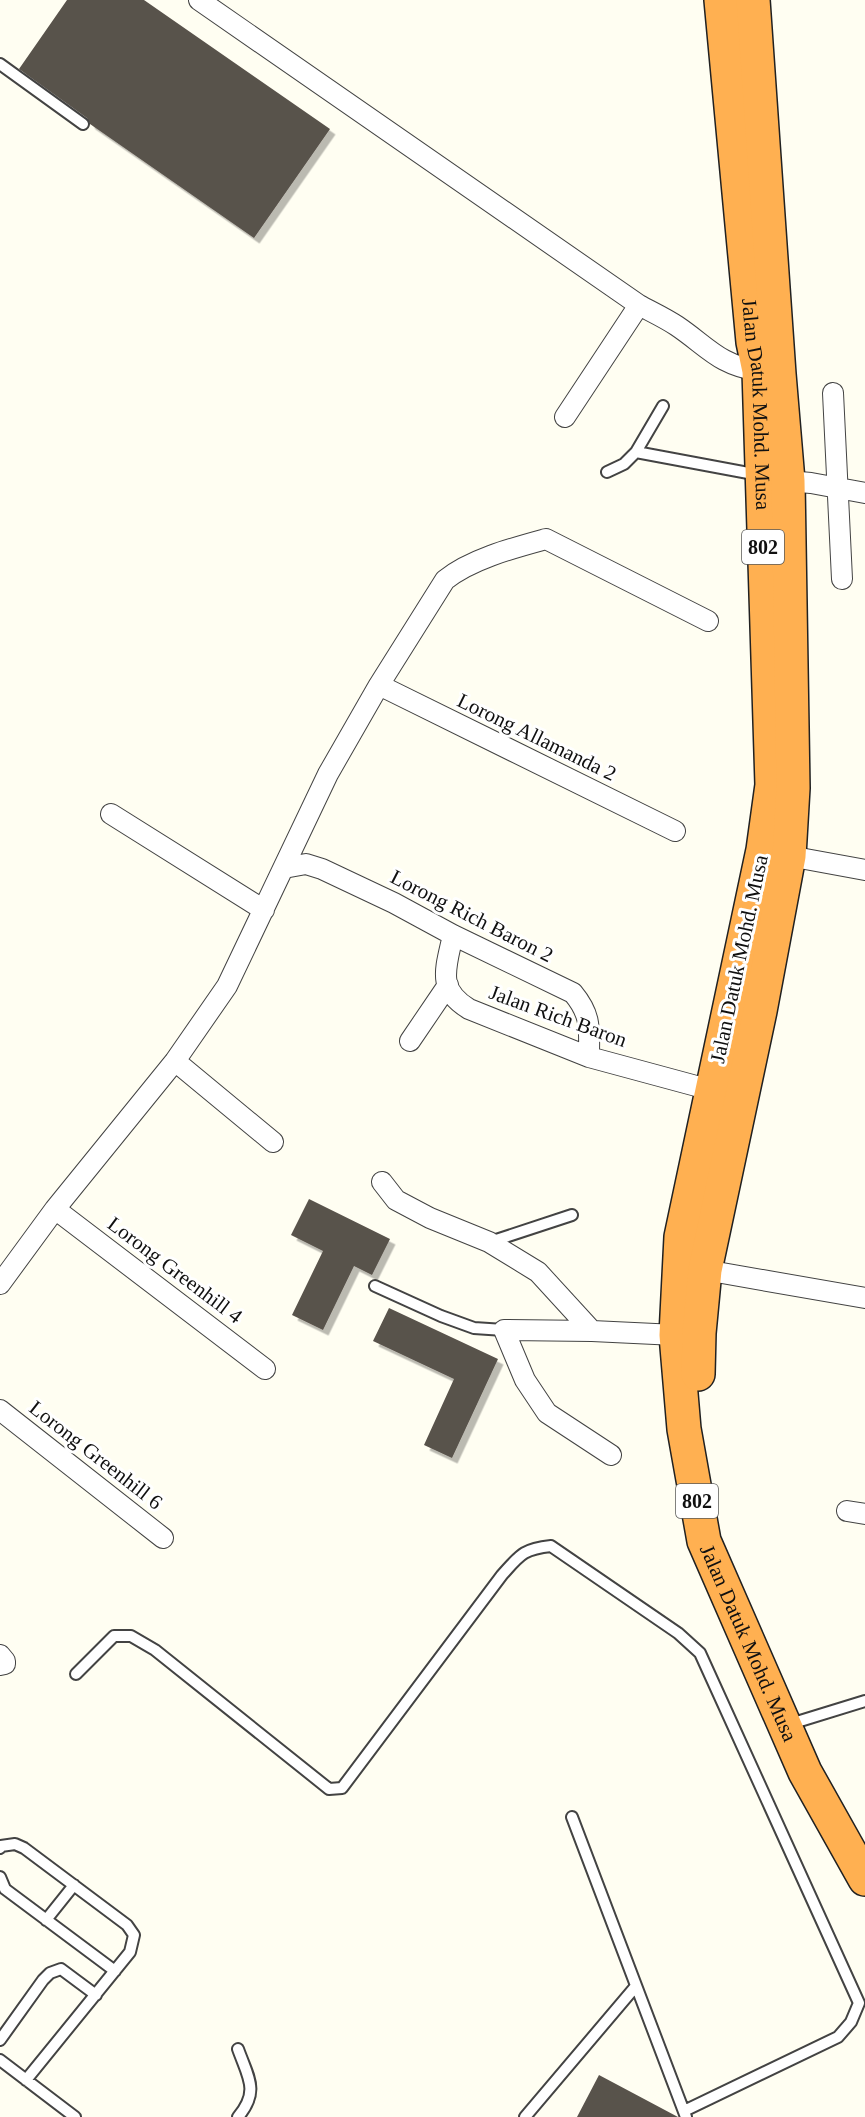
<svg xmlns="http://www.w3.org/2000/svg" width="865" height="2117" viewBox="0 0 865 2117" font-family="Georgia,serif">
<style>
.building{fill:#59524b;filter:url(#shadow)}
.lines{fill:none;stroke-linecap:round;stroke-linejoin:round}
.lane-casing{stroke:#434343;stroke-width:14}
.street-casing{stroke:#434343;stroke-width:22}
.highway-casing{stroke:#212121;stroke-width:36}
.lane{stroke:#fff;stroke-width:10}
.street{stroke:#fff;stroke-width:20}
.highway{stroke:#ffb051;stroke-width:33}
.labels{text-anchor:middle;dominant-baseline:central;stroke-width:6;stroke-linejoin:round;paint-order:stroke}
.shield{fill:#fff;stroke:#585858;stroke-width:1.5}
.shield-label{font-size:20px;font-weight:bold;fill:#101010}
.street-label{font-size:21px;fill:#101010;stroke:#fff}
</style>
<defs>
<filter id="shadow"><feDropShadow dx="5.5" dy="5.5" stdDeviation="0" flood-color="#0004"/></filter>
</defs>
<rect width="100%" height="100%" fill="#fffef2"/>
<path class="building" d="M67 0H144L330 129 254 238 90 124 87 118 19 69Z
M309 1199 390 1239 372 1275 354 1266 323 1330 292 1315 323 1251 291 1235Z
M389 1308 498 1359 452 1458 424 1445 454 1379 373 1341Z
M599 2075 678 2117H577Z"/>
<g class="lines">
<g class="lane-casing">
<path id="lane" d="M0 64 83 124
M636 452 759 475
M607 472 624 464 636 452 663 406
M490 1242 572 1215
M375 1286 441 1316 474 1328 504 1330
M76 1674 114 1636H131L155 1650 329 1789 342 1788 502 1575C520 1555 523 1549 551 1546L678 1633 700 1653 859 2003 851 2022 838 2037 684 2111
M800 1721 865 1701
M572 1817 686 2117
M0 1848 1 1846 15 1844 24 1848 127 1925 134 1935 130 1952 26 2080
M0 1877 5 1889 115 1971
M46 1920 74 1885
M0 2040 43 1980 50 1973 61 1969 96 1995
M238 2049C248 2077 260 2091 238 2117
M0 2060 75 2117
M525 2117 636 1986"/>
</g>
<g class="street-casing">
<path id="street" d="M199 0 639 305C652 312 665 318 677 326 708 347 719 365 759 371
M833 393 842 579
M565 417 639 305
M788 481 811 483 865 493
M379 685 675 831
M111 814 264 910
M789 856 865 870
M284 868 306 864 322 869 394 903 453 935 573 993C592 1016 589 1029 589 1057
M453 935C446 968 436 989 469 1009L589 1057 711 1090
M410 1041 448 985
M175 1061 273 1142
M382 1182 396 1200 430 1218 489 1242 538 1272 592 1331
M55 1209 265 1369
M705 1270 865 1298
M0 1284 55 1209 175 1061 227 986 328 774 379 685 445 580C471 559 513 548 546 539L708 621
M0 1410 163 1538
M611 1455 547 1413 525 1380 504 1330 592 1331 676 1335
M847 1511 865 1514
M0 1655 5 1661V1664L0 1665"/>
</g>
<g class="highway-casing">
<g id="highway">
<path id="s1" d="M721 0 753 342 759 371 772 785 763 850 681 1237 676 1335 684 1429 704 1541 805 1772 865 1879"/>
<path d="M698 1374 699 1333 705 1270 760 1011 789 856 793 788 788 481 779 374 753 0"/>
</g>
</g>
<use href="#lane" class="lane"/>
<use href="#street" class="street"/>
<use href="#highway" class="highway"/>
</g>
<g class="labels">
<g class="shield">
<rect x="742" y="530" width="42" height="34" rx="4.5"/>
<rect x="676" y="1484" width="42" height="34" rx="4.5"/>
</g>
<g class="shield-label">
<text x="763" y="547">802</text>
<text x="697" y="1501">802</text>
</g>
<g class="street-label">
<text stroke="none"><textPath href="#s1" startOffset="406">Jalan Datuk Mohd. Musa</textPath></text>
<text transform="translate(537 737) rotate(26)">Lorong Allamanda 2</text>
<text transform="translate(472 916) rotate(27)">Lorong Rich Baron 2</text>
<text transform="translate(739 959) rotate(-78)">Jalan Datuk Mohd. Musa</text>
<text transform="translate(558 1016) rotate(20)">Jalan Rich Baron</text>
<text transform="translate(175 1270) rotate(37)">Lorong Greenhill 4</text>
<text transform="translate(96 1455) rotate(38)">Lorong Greenhill 6</text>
<text stroke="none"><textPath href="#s1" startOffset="1666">Jalan Datuk Mohd. Musa</textPath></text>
</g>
</g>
</svg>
